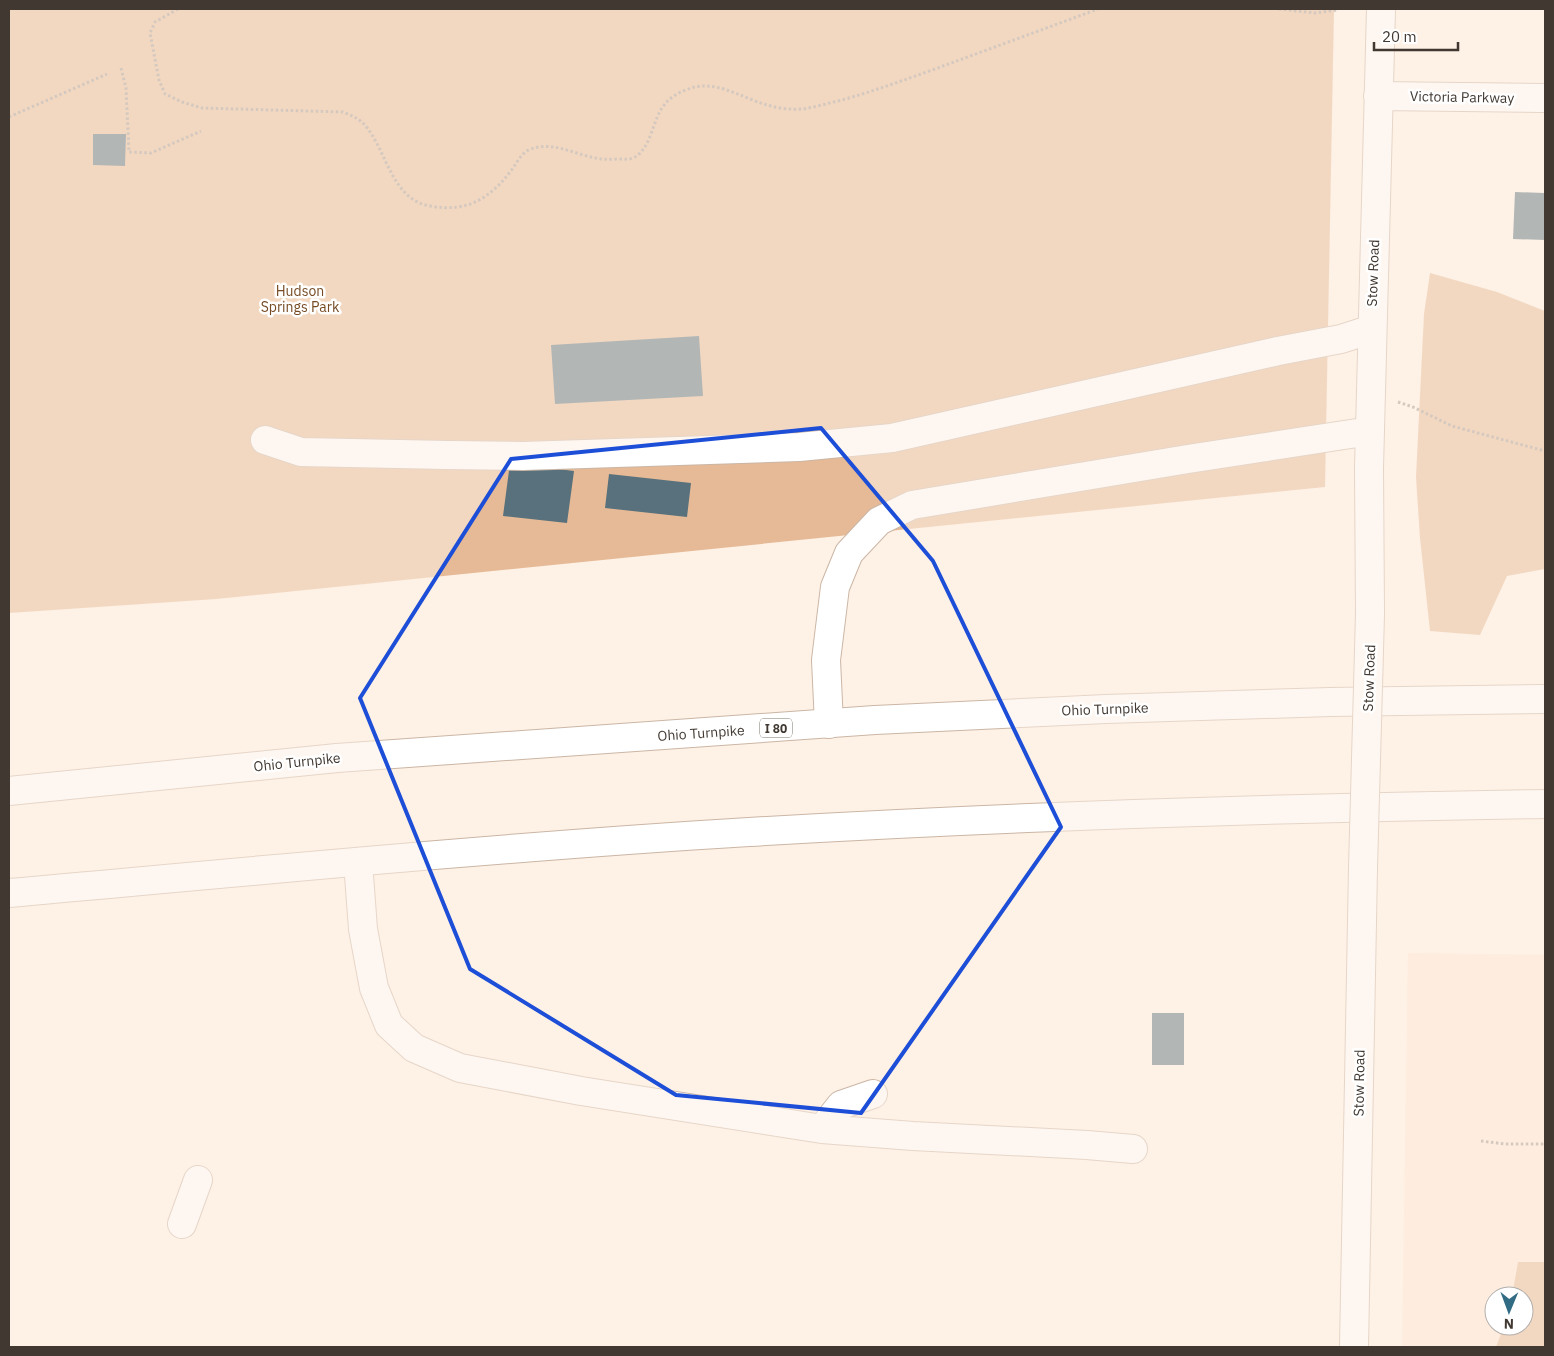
<svg xmlns="http://www.w3.org/2000/svg" width="1554" height="1356" viewBox="0 0 1554 1356" font-family="'IBM Plex Sans',sans-serif">
<style>
.built{fill:#fee8d5;fill-rule:evenodd}
.green{fill:#e6ba96}
.building{fill:#58717c}
.lines{fill:none;stroke-linecap:round;stroke-linejoin:round}
.minor-casing{stroke:#cbb6a5;stroke-width:30}
.highway-casing{stroke:#cbb6a5;stroke-width:30}
.path{stroke:#a49990;stroke-width:3;stroke-dasharray:2.5 2.5;stroke-linecap:butt}
.minor{stroke:#fff;stroke-width:28}
.highway{stroke:#fff;stroke-width:28}
.minor-bridge-casing{stroke:#cbb6a5;stroke-width:30;stroke-linecap:butt}
.minor-bridge{stroke:#fff;stroke-width:28}
.marked{fill:none;stroke:#1d4ed8;stroke-width:4;stroke-linejoin:round}
.labels{text-anchor:middle;dominant-baseline:central;stroke-width:5;stroke-linejoin:round;paint-order:stroke}
.shield{fill:#fff;stroke:#79746f;stroke-width:1}
.shield-label{font-size:12px;font-weight:bold;fill:#403831}
.street-label{font-size:14px;fill:#403831;stroke:#fff}
.park-label{font-size:14px;fill:#764b23;stroke:#fff}
</style>
<rect width="100%" height="100%" fill="#fef1e6"/>
<path class="built" d="M1408 953 1545 955V1347H1402ZM1494 1296H1524V1326H1494Z"/>
<path class="green" d="M9 9H1334L1325 487 216 599 9 613Z
M1430 273 1497 292 1545 311V569L1507 576 1480 635 1430 631 1420 538 1416 477 1424 314Z
M1518 1262H1545V1347H1496L1504 1326H1524V1296H1512Z"/>
<path class="building" d="M93 134H126L125 166 93 165Z
M1515 192 1544 193 1545 240 1513 239Z
M699 336 703 396 555 404 551 345Z
M510 463 574 471 567 523 503 516Z
M609 474 691 483 687 517 605 508Z
M1152 1013H1184V1065H1152Z"/>
<g class="lines">
<g class="minor-casing">
<path id="minor" d="M1378 96 1545 98
M265 440 301 452 447 455 523 456 799 447 892 438 1278 351 1341 339 1372 329
M1370 614 1369 468 1381 9
M829 724 826 660 835 587 849 553 879 521 912 505 1188 459 1370 431
M358 862 363 929 374 988 389 1025 414 1048 460 1068 581 1091 822 1129 913 1136 1087 1145 1133 1149
M822 1129 841 1105 873 1094
M182 1224 198 1180
M1354 1347 1363 868"/>
</g>
<g class="highway-casing">
<path id="highway" d="M9 791 337 758 875 720 1106 709 1330 702 1545 699
M9 893C255 871 502 847 749 832 1014 816 1280 808 1545 804"/>
</g>
<path class="path" d="M178 9 155 22 150 33 159 80 165 94 182 102 202 108 343 112C353 116 362 120 368 129 387 154 393 200 430 206 468 213 491 198 513 168 518 161 522 152 531 149 550 142 568 151 587 156 597 159 607 160 618 159 624 159 630 160 635 157 652 147 652 119 665 104 671 96 682 91 691 88 715 80 741 97 764 104 776 108 790 110 803 109 816 107 829 103 842 100 874 91 904 80 935 69 989 49 1044 29 1098 9
M1279 9 1315 13 1337 10
M121 68 126 88 129 152 151 153 201 131
M9 117 107 74
M1398 402 1413 407 1452 426 1545 451
M1481 1141 1505 1144H1545"/>
<use href="#minor" class="minor"/>
<use href="#highway" class="highway"/>
<g class="minor-bridge-casing">
<path id="minor-bridge" d="M1363 868 1370 614"/>
</g>
<use href="#minor-bridge" class="minor-bridge"/>
</g>
<path d="M0 0H1554V1356H0ZM821 428 933 561 1061 827 861 1113 676 1095 470 969 360 698 511 459Z" fill="#fef1e6" fill-opacity=".55" fill-rule="evenodd"/>
<path class="marked" d="M821 428 933 561 1061 827 861 1113 676 1095 470 969 360 698 511 459Z"/>
<g class="labels">
<rect class="shield" x="760" y="718.5" width="32" height="19" rx="4"/>
<g class="shield-label">
<text x="776" y="728">I 80</text>
</g>
<g class="street-label">
<text transform="translate(1462 97) rotate(1)">Victoria Parkway</text>
<text transform="translate(1373 273) rotate(-88)">Stow Road</text>
<text transform="translate(1369 678) rotate(-88)">Stow Road</text>
<text transform="translate(1105 709) rotate(-2)">Ohio Turnpike</text>
<text transform="translate(701 733) rotate(-4)">Ohio Turnpike</text>
<text transform="translate(297 762) rotate(-6)">Ohio Turnpike</text>
<text transform="translate(1359 1083) rotate(-89)">Stow Road</text>
</g>
<g class="park-label">
<text x="300" y="291">Hudson<tspan x="300" dy="16">Springs Park</tspan></text>
</g>
</g>
<rect width="1554" height="1356" fill="none" stroke="#403831" stroke-width="20"/>
<g transform="translate(1509 1311) rotate(181)"><circle r="24" fill="#ffffff" stroke="#b3afad"/>
<path d="M0-4L9 19L0 12L-9 19Z" fill="#316c84"/>
<text y="-8" font-size="14" font-weight="bold" text-anchor="middle" fill="#403831">N</text>
</g>
<path d="M1374 42v8h84v-8" fill="none" stroke="#403831" stroke-width="2.5"/>
<text x="1382" y="42" font-size="15" fill="#403831" stroke="#ffffff" stroke-width="4" paint-order="stroke">20 m</text>
</svg>
